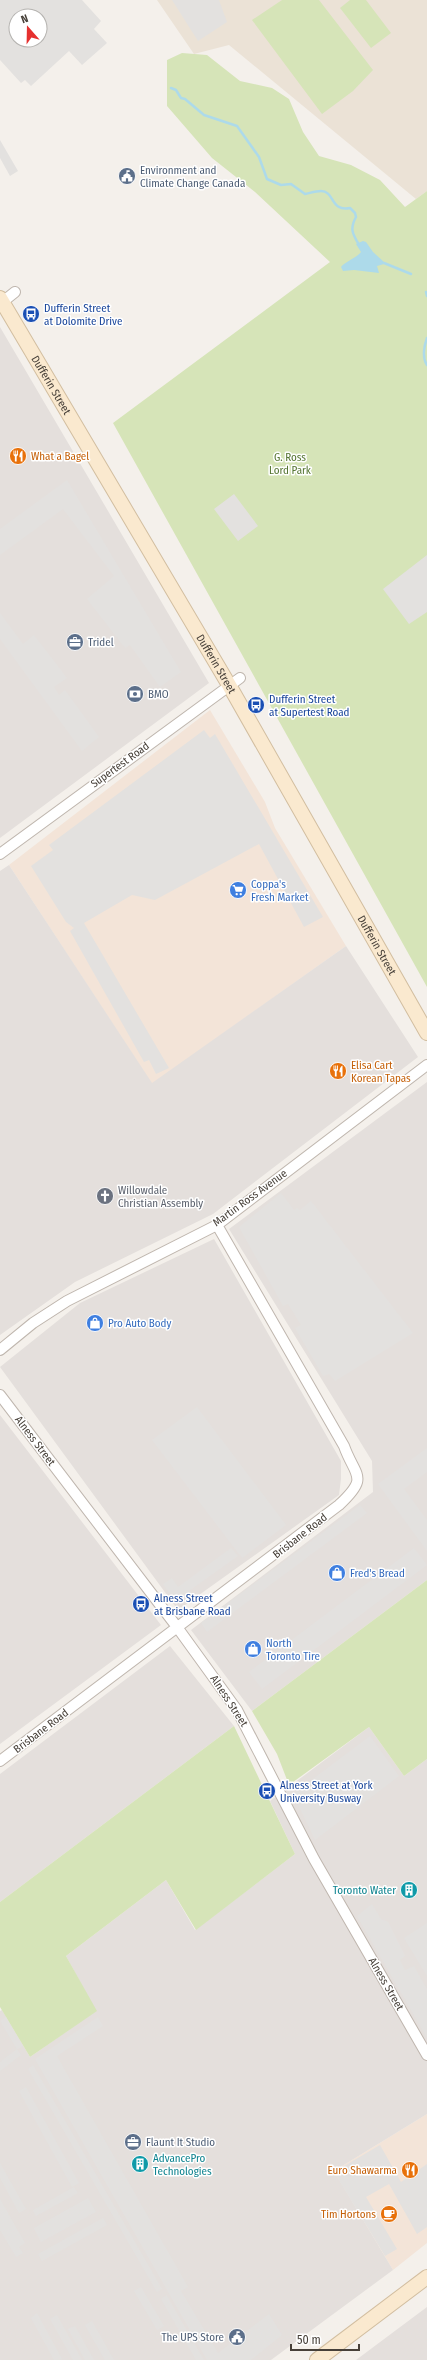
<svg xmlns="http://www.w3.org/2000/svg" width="427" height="2360" viewBox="0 0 427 2360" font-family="'Fira Sans Condensed',sans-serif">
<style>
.commercial{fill:#f3e4d8}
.industrial{fill:#e4dfdc}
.education{fill:#ebe2d6}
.green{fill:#d6e4b8}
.parking{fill:#e3e1df;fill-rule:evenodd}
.water{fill:#addaea}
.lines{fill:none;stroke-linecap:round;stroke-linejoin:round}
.stream{stroke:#addaea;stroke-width:2.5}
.minor-casing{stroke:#bfb6ae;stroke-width:12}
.secondary-casing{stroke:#d2bea0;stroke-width:16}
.minor{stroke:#fff;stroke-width:10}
.secondary{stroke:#fae9cf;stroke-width:14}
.labels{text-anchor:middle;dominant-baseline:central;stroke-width:3;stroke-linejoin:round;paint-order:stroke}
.service-label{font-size:11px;fill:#4e5e75;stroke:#fff;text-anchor:start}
.transit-label{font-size:11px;fill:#164399;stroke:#fff;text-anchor:start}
.street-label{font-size:11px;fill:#474039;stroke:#fff}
.food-label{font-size:11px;fill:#c56008;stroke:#fff;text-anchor:start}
.park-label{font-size:11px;fill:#547431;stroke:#fff}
.shop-label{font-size:11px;fill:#366cbe;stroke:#fff;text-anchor:start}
.worship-label{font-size:11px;fill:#5b616d;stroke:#fff;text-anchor:start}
.culture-label{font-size:11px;fill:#0d838f;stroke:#fff;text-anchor:end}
</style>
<rect width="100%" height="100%" fill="#f4f0eb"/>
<path class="commercial" d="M210 710 265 802 275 828 346 946 152 1084 9 865Z
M427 2114V2243L393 2270 334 2171Z"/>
<path class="industrial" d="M0 327 209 683 0 838Z
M9 865 152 1083 346 946 418 1057 213 1214 75 1282 0 1335V871Z
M427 1082V1580L252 1711 191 1630 373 1492 372 1461 229 1229Z
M214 1239 341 1461V1479L339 1495 178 1610 0 1367 80 1303Z
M0 1415 161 1625 0 1744Z
M170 1646 234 1726 0 1902V1774Z
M369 1727 404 1776 427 1759V2114L334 2171 393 2270 271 2360H0V2011L2 2010 30 2057 96 2011 66 1956 166 1880 195 1930 295 1854 270 1801Z
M427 2307V2360H356Z"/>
<path class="education" d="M157 0H427V191L416 199 229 45 194 54Z"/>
<path class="green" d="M282 0H319L373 70 353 91 322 114 252 20Z
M350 0H366L391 33 371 48 340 8Z
M182 53 207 55 240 81 272 88 289 99 303 132 319 156 351 165 380 180 405 207 427 191V987L113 423 330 262 255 192 212 158 167 106V60Z
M427 1580V1759L404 1776 369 1727 289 1785 277 1754 252 1711Z
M234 1726 295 1854 196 1930 166 1880 66 1956 97 2011 30 2057 0 2007V1902Z"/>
<path class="parking" d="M0 0H82L101 21 94 29 107 43 82 65 69 51 31 86 25 80 21 83 0 60ZM16 16H40V40H16Z
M172 0H219L227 22 198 41Z
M0 140 18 171 10 176 0 158Z
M67 480 181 672 160 687 130 645 125 648 87 599 114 576 63 509 0 555V529Z
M234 494 258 526 238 541 214 509Z
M427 555V612L409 624 383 589Z
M0 613 23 644 34 635 67 678 54 687 59 695 65 690 99 737 82 751 0 639Z
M204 730 210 738 215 734 323 917 304 927 259 844 155 900 132 895 84 923 169 1068 156 1074 149 1060 144 1062 70 931 74 928 66 922 31 866 53 850 49 845Z
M281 1193 294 1210 297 1208 300 1210 311 1201 413 1333 335 1381 329 1374 323 1376 295 1328 301 1325 288 1304 283 1306 239 1227Z
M197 1407 286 1525 242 1558 152 1440Z
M427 1448V1472L404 1489 427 1520V1551L378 1484Z
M360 1505 367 1513 207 1632 201 1623Z
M231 1548 238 1556 175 1601 163 1584 172 1578 178 1587Z
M414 1548 427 1565 262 1689 249 1672Z
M370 1736 399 1776 315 1840 293 1794Z
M372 1904 381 1919 388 1922 405 1956 400 1960 405 1970 414 1966 427 1989V2038L357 1916Z
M427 1923V1976L404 1938Z
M6 2017 23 2046 17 2049 21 2055 0 2071V2062L17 2049 0 2021Z
M98 2017 103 2026 57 2056 188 2287 181 2291 218 2353 269 2314 282 2335 251 2360H207L35 2059Z
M33 2065 162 2289 157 2292 28 2069Z
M26 2087 79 2183 72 2187 19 2091Z
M380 2145 401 2182 427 2164V2227L417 2234 389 2184 366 2197 397 2249 385 2256 334 2172Z
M0 2163 26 2209 19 2213 0 2178Z
M74 2187 78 2193 36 2216 33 2210Z
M88 2198 96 2212 41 2242 34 2228Z
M0 2199 25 2243 19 2247 23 2253 16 2257 0 2230Z
M103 2218 107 2225 42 2261 38 2254Z
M141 2287 164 2326 157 2330 134 2291Z
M167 2295V2296L204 2360H196L161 2299Z
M37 2313 62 2359 60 2360H54L31 2318Z
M57 2315 82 2360H73L50 2319Z
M92 2321 114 2360H105L85 2325Z
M75 2326 94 2360H85L68 2329Z"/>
<path class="water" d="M363 241 366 242 373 252 384 262V264L377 266 379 273 354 270 343 271 341 267C346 261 355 259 361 252L356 244Z"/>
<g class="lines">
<path class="stream" d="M171 88 176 90 181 98 185 99 204 115 237 126 259 157 267 179 281 185 291 184 305 194C310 193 316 191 321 191 335 191 330 212 350 208L355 213 356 217C350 228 352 233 358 243
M384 263 411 274
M426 292 427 296
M427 338C424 346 422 358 427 365"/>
<g class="minor-casing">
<path id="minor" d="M0 304 15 292
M0 854 240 678
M0 1350 33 1323 67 1301 217 1225 427 1065
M0 1395 177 1627 237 1710 314 1859 427 2055
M0 1761 339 1505C370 1476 355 1477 344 1446L217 1225"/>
</g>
<g class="secondary-casing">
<g id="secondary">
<path id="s1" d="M0 298 229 685 427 1033"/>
<path d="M317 2360 427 2277"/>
</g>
</g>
<use href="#minor" class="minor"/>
<use href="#secondary" class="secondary"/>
</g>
<defs>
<g id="civic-disc" transform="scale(0.9)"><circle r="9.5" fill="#5c6f8a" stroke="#fff"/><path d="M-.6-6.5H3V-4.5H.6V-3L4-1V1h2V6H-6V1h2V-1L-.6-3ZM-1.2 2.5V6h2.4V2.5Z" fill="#fff"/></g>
<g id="bus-disc" transform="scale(0.9)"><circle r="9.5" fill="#1a4fb4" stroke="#fff"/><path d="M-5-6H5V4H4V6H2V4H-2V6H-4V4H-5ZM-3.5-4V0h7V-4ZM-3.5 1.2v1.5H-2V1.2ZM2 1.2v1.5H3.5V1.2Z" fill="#fff"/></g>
<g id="restaurant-disc" transform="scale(0.9)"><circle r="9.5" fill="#e8710a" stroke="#fff"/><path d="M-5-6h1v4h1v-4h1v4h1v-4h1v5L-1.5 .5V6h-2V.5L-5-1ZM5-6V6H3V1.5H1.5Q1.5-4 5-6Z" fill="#fff"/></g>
<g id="office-disc" transform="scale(0.9)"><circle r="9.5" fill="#5c6f8a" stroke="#fff"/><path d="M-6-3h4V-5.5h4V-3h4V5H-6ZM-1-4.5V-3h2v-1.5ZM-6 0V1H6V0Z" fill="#fff"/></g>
<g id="bank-disc" transform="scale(0.9)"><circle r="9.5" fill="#5c6f8a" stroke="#fff"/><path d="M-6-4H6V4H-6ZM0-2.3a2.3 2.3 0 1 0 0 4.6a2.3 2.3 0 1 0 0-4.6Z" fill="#fff"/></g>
<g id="supermarket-disc" transform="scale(0.9)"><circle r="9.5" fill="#3f7fe0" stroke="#fff"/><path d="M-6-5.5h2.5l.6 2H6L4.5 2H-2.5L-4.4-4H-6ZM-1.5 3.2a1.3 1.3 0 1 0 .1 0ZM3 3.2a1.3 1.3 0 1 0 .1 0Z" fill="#fff"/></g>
<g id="church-disc" transform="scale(0.9)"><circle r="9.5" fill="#6b7280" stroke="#fff"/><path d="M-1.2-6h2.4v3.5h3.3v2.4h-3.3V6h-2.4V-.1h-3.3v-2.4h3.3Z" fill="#fff"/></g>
<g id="shop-disc" transform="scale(0.9)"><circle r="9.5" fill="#3f7fe0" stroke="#fff"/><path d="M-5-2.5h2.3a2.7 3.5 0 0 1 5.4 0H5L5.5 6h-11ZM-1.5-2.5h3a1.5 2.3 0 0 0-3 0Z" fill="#fff"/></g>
<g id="building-disc" transform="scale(0.9)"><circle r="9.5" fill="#0f9aa8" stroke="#fff"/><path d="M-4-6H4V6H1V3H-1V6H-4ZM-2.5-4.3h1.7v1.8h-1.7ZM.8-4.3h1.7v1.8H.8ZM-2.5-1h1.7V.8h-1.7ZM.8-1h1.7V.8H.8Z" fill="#fff"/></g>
<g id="cafe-disc" transform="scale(0.9)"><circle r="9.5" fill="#e8710a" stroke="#fff"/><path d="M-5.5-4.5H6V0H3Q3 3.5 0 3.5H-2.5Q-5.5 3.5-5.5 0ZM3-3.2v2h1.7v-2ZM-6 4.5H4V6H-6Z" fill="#fff"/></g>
</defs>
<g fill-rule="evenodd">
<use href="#civic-disc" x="127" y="176"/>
<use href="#bus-disc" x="31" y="314"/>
<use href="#restaurant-disc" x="18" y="456"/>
<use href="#office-disc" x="75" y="642"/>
<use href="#bank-disc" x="135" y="694"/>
<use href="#bus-disc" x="256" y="705"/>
<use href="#supermarket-disc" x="238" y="890"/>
<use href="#restaurant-disc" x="338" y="1071"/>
<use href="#church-disc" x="105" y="1196"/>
<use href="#shop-disc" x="95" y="1323"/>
<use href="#shop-disc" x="337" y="1573"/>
<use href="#bus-disc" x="141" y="1604"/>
<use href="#shop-disc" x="253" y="1649"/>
<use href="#bus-disc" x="267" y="1791"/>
<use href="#building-disc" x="409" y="1890"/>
<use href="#office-disc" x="133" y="2142"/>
<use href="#building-disc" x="140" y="2164"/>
<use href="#restaurant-disc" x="410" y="2170"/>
<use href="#cafe-disc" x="389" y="2214"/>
<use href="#civic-disc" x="237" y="2337"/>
</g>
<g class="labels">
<g class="service-label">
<text x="140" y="170">Environment and<tspan x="140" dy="13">Climate Change Canada</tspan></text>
<text x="88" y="642">Tridel</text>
<text x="148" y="694">BMO</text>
<text x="146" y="2142">Flaunt It Studio</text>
<text x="224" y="2337" text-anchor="end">The UPS Store</text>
</g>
<g class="transit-label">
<text x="44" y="308">Dufferin Street<tspan x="44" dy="13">at Dolomite Drive</tspan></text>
<text x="269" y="699">Dufferin Street<tspan x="269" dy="13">at Supertest Road</tspan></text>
<text x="154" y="1598">Alness Street<tspan x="154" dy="13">at Brisbane Road</tspan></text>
<text x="280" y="1785">Alness Street at York<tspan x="280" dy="13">University Busway</tspan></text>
</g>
<g class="street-label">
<text stroke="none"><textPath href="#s1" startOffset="101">Dufferin Street</textPath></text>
<text stroke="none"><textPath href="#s1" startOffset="425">Dufferin Street</textPath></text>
<text transform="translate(120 765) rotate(-36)">Supertest Road</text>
<text stroke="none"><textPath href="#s1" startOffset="749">Dufferin Street</textPath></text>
<text transform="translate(250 1198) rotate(-36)">Martin Ross Avenue</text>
<text transform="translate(35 1441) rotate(53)">Alness Street</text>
<text transform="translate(300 1536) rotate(-38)">Brisbane Road</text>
<text transform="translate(229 1701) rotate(57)">Alness Street</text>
<text transform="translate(41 1731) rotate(-37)">Brisbane Road</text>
<text transform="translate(386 1984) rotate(60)">Alness Street</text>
</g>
<g class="food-label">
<text x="31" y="456">What a Bagel</text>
<text x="351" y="1065">Elisa Cart<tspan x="351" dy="13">Korean Tapas</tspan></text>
<text x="397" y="2170" text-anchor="end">Euro Shawarma</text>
<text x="376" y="2214" text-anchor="end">Tim Hortons</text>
</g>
<g class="park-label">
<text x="290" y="457">G. Ross<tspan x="290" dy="13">Lord Park</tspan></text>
</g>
<g class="shop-label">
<text x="251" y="884">Coppa's<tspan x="251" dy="13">Fresh Market</tspan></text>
<text x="108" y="1323">Pro Auto Body</text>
<text x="350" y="1573">Fred's Bread</text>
<text x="266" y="1643">North<tspan x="266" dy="13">Toronto Tire</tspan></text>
</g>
<g class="worship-label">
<text x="118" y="1190">Willowdale<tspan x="118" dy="13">Christian Assembly</tspan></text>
</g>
<g class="culture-label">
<text x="396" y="1890">Toronto Water</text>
<text x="153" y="2158" text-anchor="start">AdvancePro<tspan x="153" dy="13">Technologies</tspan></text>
</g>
</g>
<g transform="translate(28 28) rotate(340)"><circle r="19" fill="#ffffff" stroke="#b5b3b0"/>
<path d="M0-3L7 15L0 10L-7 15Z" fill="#e6302f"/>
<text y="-6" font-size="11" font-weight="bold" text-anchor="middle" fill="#474039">N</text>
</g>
<path d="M291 2344v6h68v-6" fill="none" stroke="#474039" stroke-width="2"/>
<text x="297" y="2344" font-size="12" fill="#474039" stroke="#ffffff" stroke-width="3" paint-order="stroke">50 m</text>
</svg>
